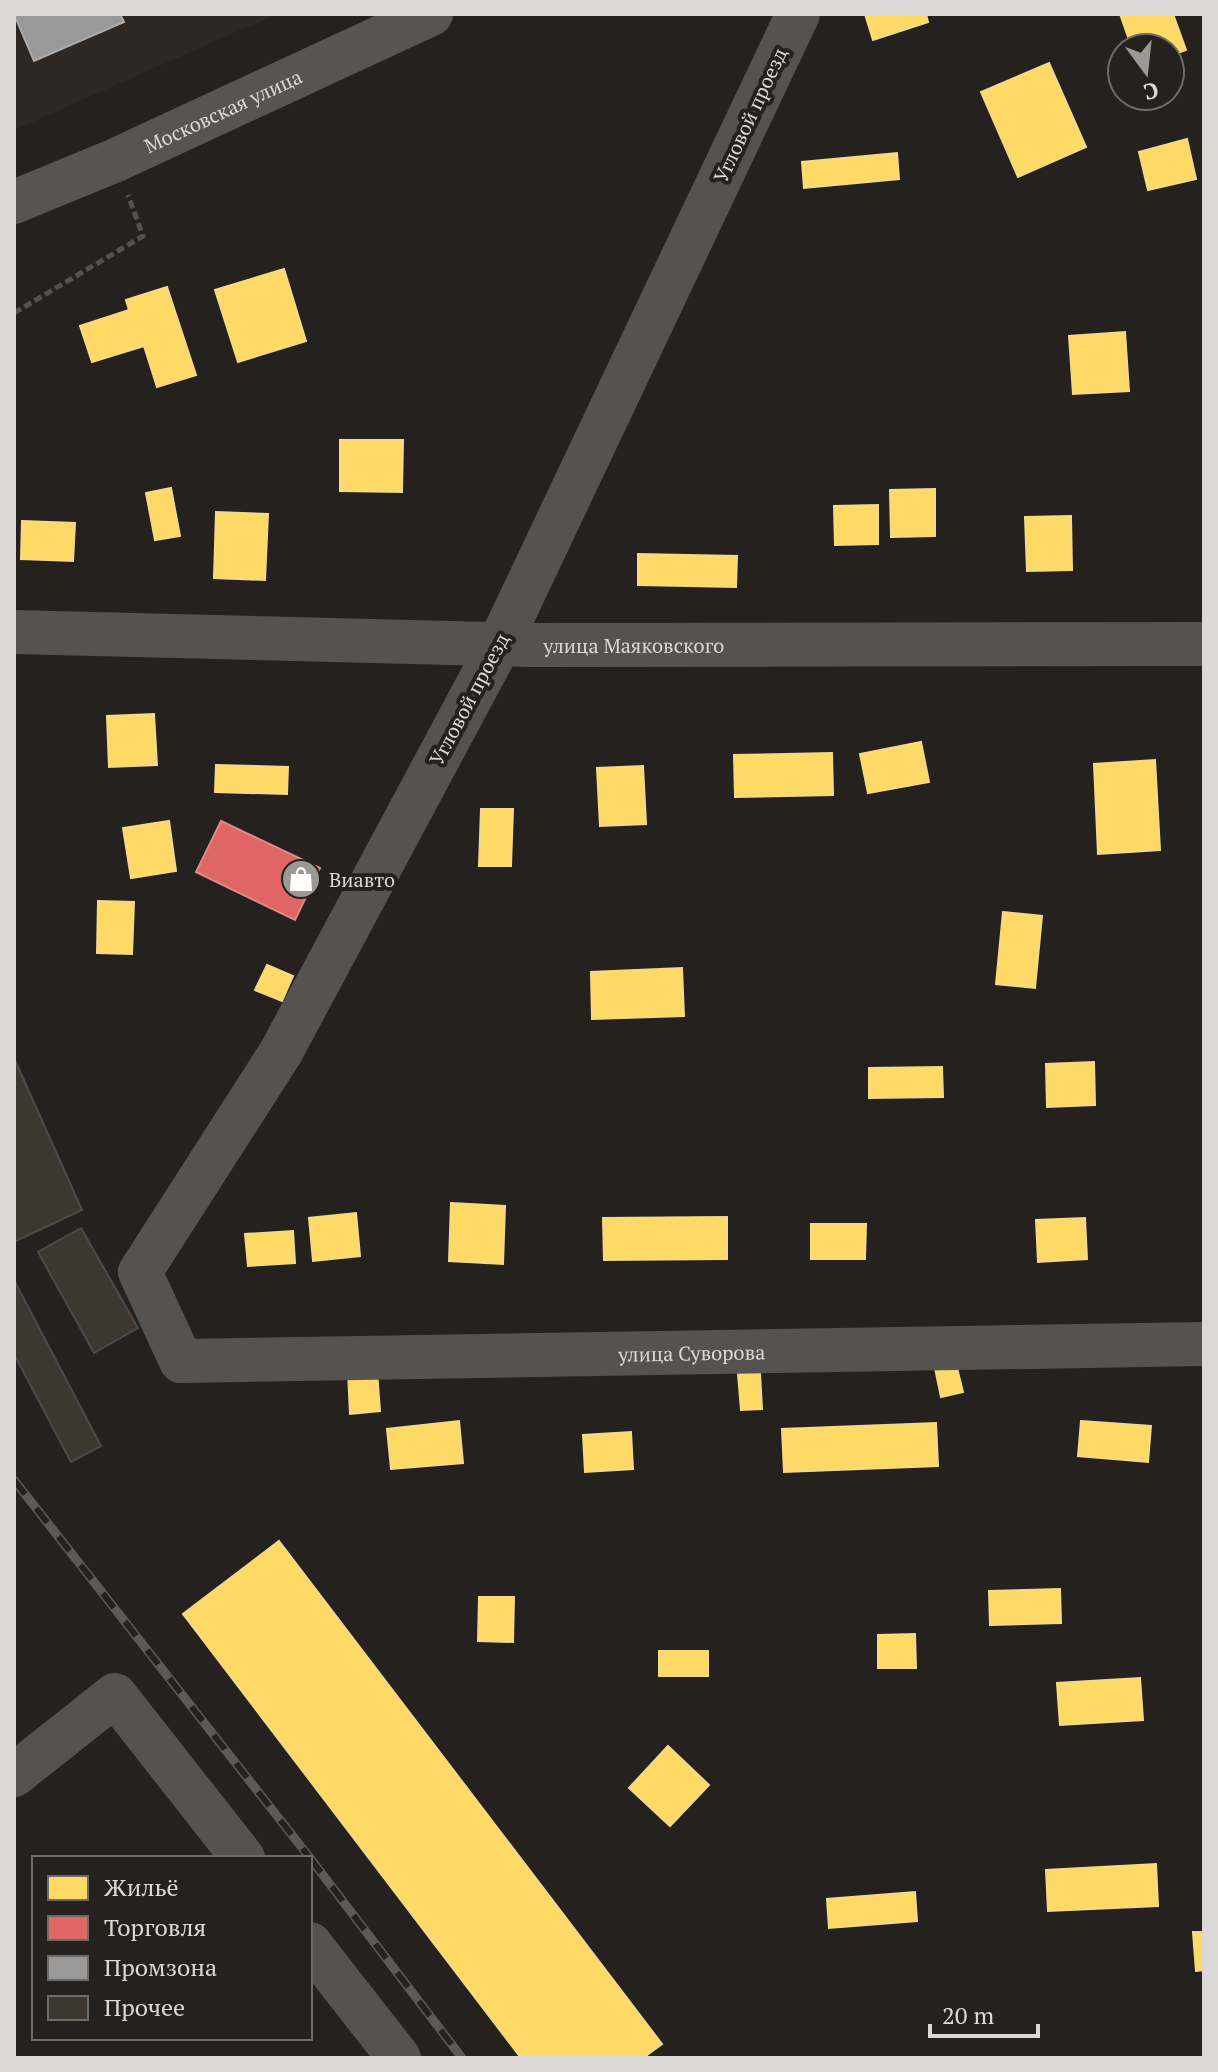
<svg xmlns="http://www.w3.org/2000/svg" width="1218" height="2072" viewBox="0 0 1218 2072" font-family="'PT Serif',serif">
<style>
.built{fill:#2f2721}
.homes{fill:#ffd966;stroke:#f4d988;stroke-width:2}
.shops{fill:#e06666;stroke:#de8888;stroke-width:2}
.industry{fill:#999;stroke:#adacab;stroke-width:2}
.building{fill:#3e3730;stroke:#4d4a49;stroke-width:2}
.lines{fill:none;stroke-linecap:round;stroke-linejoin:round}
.path{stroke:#545150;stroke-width:5;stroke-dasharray:8 4;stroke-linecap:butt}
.minor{stroke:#555352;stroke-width:44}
.major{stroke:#5a544e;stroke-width:44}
.rail-casing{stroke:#5c5a59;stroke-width:9}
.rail{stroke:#25211e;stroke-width:6;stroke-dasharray:18;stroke-linecap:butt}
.labels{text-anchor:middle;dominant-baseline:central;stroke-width:8;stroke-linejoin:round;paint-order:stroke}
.street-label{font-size:20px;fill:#dbd8d6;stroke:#25211e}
.poi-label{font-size:20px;fill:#dbd8d6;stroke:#25211e;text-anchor:start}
</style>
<rect width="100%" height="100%" fill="#24211f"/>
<path class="built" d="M14 14H277L14 130Z"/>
<path class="homes" d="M865 14H926L928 22 873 40Z
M1120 14H1173L1186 50 1170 56V48H1132Z
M1049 63 1086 147 1018 177 981 92Z
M1187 139 1196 179 1148 190 1139 152Z
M897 153 899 179 804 188 802 162Z
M284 269 306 341 238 362 215 290Z
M167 287 196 375 157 387 144 346 92 362 80 326 129 310 126 300Z
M1125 332 1129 391 1073 394 1069 336Z
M340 440H403L402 492 340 491Z
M171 488 180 536 155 540 146 493Z
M935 489V536L891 537 890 490Z
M878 505V544L835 545 834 506Z
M216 512 268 514 265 580 214 578Z
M1071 516 1072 570 1027 571 1025 517Z
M22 521 75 523 73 561 21 559Z
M638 554 737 556 736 587 638 585Z
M154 714 157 765 109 767 107 716Z
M921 742 929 782 868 793 860 754Z
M832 753 833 795 735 797 734 755Z
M1155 760 1160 850 1098 854 1094 764Z
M216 765 288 767 287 794 215 792Z
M643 766 646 824 600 826 597 768Z
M481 809H513L511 866H479Z
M169 821 176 871 131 878 123 828Z
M98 901 134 902 132 954 97 953Z
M1003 912 1042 916 1035 988 996 984Z
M267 965 293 976 282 1001 255 990Z
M682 968 684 1016 592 1019 591 972Z
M1094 1062 1095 1105 1047 1107 1046 1064Z
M942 1067 943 1097 869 1098V1068Z
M451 1203 505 1206 503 1264 449 1261Z
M356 1213 360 1256 313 1261 309 1218Z
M727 1217V1259L604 1260 603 1218Z
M1085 1218 1087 1259 1038 1262 1036 1220Z
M811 1224H866L865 1259H811Z
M293 1231 295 1263 248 1266 245 1234Z
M956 1364 963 1392 941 1397 935 1368Z
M377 1371 380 1411 350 1414 348 1372Z
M760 1373 762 1409 741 1410 738 1374Z
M459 1421 463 1463 391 1469 387 1429Z
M1081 1421 1151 1426 1148 1462 1078 1456Z
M936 1423 938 1466 784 1472 782 1429Z
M631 1432 633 1469 585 1472 583 1435Z
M279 1541 662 2044 643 2058H521L183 1614Z
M1060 1589 1061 1623 990 1625 989 1591Z
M479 1597H514L513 1642 478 1641Z
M915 1634 916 1668H878V1635Z
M659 1651H708V1676H659Z
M1140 1678 1143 1720 1060 1725 1057 1683Z
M668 1746 709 1785 670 1826 629 1788Z
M1156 1864 1158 1906 1048 1911 1046 1870Z
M915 1892 917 1921 829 1928 827 1899Z
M1193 1932H1204V1970L1196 1971Z"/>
<path class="shops" d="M221 821 320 868 295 920 196 872Z"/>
<path class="industry" d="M14 14H120L124 22 34 61Z"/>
<path class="building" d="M14 1058 82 1210 14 1242Z
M81 1228 138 1328 94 1353 38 1252Z
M14 1280 101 1446 71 1462 14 1354Z"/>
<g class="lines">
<path class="path" d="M14 313 143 236 128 195"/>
<g class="minor">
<path id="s1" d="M798 14 499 645 281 1052 140 1272 181 1361 1204 1344"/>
<path id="s2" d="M14 632 530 645 1204 644"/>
<path d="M14 1775 115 1695 243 1858"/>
<path d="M310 1944 399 2058"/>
</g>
<path class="major" id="s3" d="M14 202 116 160 431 14"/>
<g class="rail-casing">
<path id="rail" d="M14 1480 310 1858
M310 1858 462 2058"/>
</g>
<use href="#rail" class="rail"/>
</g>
<defs>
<g id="shop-disc" transform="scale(2)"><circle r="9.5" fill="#9b9896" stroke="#25211e"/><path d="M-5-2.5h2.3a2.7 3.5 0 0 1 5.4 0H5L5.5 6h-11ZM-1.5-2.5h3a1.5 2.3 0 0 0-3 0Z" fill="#fff"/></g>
</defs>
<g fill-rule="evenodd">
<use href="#shop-disc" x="301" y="879"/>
</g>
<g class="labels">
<g class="street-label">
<text stroke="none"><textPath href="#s3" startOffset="228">Московская улица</textPath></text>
<text transform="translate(750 115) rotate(-65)">Угловой проезд</text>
<text stroke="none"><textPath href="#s2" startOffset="620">улица Маяковского</textPath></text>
<text transform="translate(469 699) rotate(-62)">Угловой проезд</text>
<text stroke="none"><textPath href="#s1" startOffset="2030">улица Суворова</textPath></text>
</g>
<g class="poi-label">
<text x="329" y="879">Виавто</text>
</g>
</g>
<rect width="1218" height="2072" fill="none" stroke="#dbd8d6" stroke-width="32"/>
<rect x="32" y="1856" width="280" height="184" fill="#25211e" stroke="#6e6a68" stroke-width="2"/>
<rect x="48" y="1876" width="40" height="24" fill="#ffd966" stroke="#6e6a68" stroke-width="2"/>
<text x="104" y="1896" font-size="24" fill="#dbd8d6">Жильё</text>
<rect x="48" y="1916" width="40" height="24" fill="#e06666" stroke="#6e6a68" stroke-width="2"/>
<text x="104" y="1936" font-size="24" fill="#dbd8d6">Торговля</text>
<rect x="48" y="1956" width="40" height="24" fill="#999999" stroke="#6e6a68" stroke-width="2"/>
<text x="104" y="1976" font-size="24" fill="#dbd8d6">Промзона</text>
<rect x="48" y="1996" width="40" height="24" fill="#3e3730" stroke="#6e6a68" stroke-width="2"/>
<text x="104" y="2016" font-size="24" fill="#dbd8d6">Прочее</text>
<g transform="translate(1146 72) rotate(165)"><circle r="38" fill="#25211e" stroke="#6e6a68" stroke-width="2"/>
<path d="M0-6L14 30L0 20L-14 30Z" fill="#9b9896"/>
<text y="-12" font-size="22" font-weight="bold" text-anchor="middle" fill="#dbd8d6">С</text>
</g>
<path d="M930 2024v12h108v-12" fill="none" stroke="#dbd8d6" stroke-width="4"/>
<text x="942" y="2024" font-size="24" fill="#dbd8d6" stroke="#25211e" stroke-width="6" paint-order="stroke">20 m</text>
</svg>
